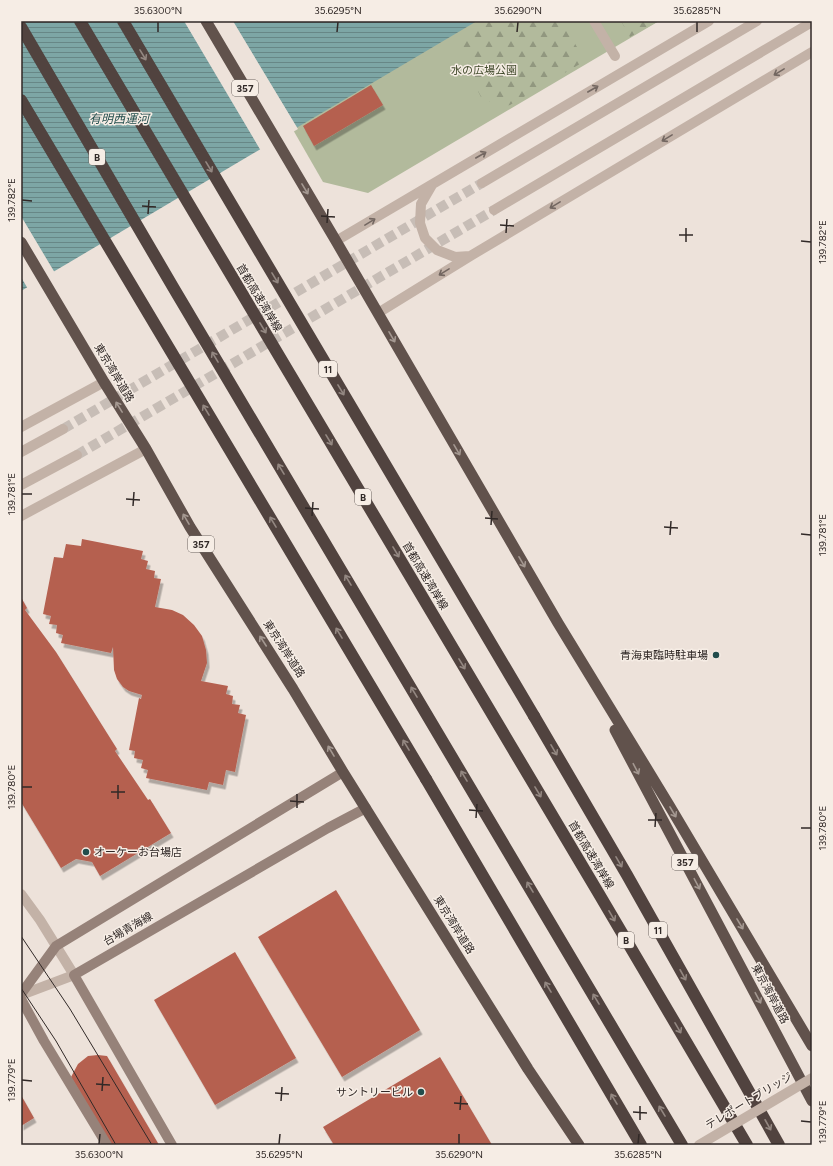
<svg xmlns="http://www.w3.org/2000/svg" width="833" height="1166" viewBox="0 0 833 1166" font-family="Figtree,'Noto Sans JP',sans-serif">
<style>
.green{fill:#b2ba9c}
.forest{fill:url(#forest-firs)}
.water{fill:url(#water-rules)}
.pier{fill:#ede2da}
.building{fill:#b56050;filter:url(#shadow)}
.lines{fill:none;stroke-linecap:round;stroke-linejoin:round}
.tertiary-tunnel{stroke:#c7bdb6;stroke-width:10;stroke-dasharray:10 5;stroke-linecap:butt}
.pedestrian{stroke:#c3b2a7;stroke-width:10}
.tertiary{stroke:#c3b2a7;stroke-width:10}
.secondary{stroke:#968279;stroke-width:10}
.trunk{stroke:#61524c;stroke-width:11}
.motorway{stroke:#51433f;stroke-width:12}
.tram{stroke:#312927;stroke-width:1}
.pedestrian-bridge{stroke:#c3b2a7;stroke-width:10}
.motorway-bridge{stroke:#51433f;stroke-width:12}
.oneway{stroke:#938781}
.oneway2{stroke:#736761}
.oneway3{stroke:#a49891}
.ticks{fill:none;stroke:#312927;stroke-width:1.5}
.poi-dot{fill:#224d4c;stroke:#f6ede5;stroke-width:1.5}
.labels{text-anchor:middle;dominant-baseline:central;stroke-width:3;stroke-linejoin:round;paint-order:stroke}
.shield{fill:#f6ede5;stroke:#6c6460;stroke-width:1}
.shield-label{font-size:10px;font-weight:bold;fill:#312927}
.park-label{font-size:11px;fill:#434c2e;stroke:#f6ede5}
.street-label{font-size:11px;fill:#312927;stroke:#f6ede5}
.poi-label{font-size:11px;fill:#312927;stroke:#f6ede5;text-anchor:end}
.water-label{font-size:12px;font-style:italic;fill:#224d4c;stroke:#f6ede5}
.neatline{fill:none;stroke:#312927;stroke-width:1.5}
.ticks-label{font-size:10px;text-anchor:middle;fill:#312927}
</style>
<defs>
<pattern id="forest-firs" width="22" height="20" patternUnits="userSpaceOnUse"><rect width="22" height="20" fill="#b2ba9c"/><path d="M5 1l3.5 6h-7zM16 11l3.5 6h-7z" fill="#91977f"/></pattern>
<pattern id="water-rules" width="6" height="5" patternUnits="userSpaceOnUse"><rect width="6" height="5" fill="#7da6a5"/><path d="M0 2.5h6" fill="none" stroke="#678786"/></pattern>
<filter id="shadow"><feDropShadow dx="2.5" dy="4.5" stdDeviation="0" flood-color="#0004"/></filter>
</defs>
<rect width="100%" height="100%" fill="#ede2da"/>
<path class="green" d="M473 21H659L368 193 323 182 292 128Z"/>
<path class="forest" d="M486 21H562L585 61 510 105 500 107 481 97 471 78 467 53 458 38Z
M621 21H659L630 37Z"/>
<path class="water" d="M21 21H477L21 291Z"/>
<path class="pier" d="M184 21H233L298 129 261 151Z
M21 216 55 273 28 289 21 277Z"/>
<path class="building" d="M371 85 383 105 314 146 303 126Z
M82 539 143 551 141 559 148 561 146 569 155 571 154 578 161 579 155 607 172 610 183 615 194 625 202 636 206 650 207 663 201 681 228 686 226 694 233 696 232 704 240 705 238 713 246 715 235 772 226 770 223 785 209 782 207 790 146 778 148 770 141 768 143 760 134 758 135 751 129 750 139 698 141 699 142 695 129 691 123 687 117 679 114 670 113 647 111 653 61 643 63 635 56 633 57 625 49 624 51 616 43 614 54 557 63 558 66 544 81 546Z
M21 597 27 608 25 610 56 652 117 749 115 751 148 800 150 799 171 833 100 876 92 862 76 859 61 868 21 802Z
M336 890 420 1030 342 1077 258 937Z
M235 952 296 1058 215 1105 154 1000Z
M98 1055 107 1056 159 1145H111L71 1077 78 1064 88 1056Z
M440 1057 492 1145H334L323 1127Z
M21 1095 34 1118 21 1126Z"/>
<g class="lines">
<path class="tertiary-tunnel" d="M63 429 482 183
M77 455 494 210"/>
<path class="pedestrian" d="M594 21 615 56"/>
<path class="tertiary" d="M482 183 757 21
M432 185 421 204 420 223 425 238 437 250 455 257 470 256
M494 210 812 22
M336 241 709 21
M378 313 472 255 812 52
M21 427 104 382
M21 452 63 429
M21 485 77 455
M21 516 146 449
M21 894 40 920 74 975 21 995"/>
<path class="secondary" d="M21 994 56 946 343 772
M21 999 44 1041 107 1145
M172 1145 74 975 328 828 366 808"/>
<path class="trunk" d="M206 21 336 241 558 623 669 805 812 1046
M21 242 104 382 146 449 190 527 293 689 343 772 528 1069 579 1145
M615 730 812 1101"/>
<path class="motorway" d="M80 21 599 894 747 1145
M21 27 173 287 682 1145
M534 716 627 875 779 1145
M426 779 641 1145"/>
<path class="tram" d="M21 936 70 1009 152 1145
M21 988 56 1041 116 1145"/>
<path class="pedestrian-bridge" d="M699 1145 812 1078"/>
<path class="motorway-bridge" d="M123 21 534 716
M21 100 426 779"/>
</g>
<defs><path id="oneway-shaft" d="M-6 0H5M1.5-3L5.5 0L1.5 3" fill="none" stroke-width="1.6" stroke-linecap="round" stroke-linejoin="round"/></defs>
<g class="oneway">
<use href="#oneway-shaft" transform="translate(143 55) rotate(59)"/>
<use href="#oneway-shaft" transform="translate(209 167) rotate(59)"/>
<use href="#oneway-shaft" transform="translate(275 278) rotate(59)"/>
<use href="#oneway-shaft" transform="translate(263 328) rotate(59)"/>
<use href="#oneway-shaft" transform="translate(215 357) rotate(-121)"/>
<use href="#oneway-shaft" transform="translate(341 390) rotate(59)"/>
<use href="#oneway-shaft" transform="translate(206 410) rotate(-121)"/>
<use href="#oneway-shaft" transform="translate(329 440) rotate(59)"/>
<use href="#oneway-shaft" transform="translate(281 469) rotate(-121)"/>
<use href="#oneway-shaft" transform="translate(273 522) rotate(-121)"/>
<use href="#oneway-shaft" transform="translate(396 552) rotate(59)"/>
<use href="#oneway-shaft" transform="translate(348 580) rotate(-121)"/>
<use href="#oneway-shaft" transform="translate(339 633) rotate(-121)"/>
<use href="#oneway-shaft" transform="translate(462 664) rotate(59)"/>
<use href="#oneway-shaft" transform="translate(414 692) rotate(-121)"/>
<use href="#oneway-shaft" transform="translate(406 745) rotate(-121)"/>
<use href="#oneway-shaft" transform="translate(554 750) rotate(60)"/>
<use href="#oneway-shaft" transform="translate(464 776) rotate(-121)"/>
<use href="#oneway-shaft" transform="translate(538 792) rotate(59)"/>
<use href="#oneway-shaft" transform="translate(619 862) rotate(60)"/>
<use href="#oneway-shaft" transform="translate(530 887) rotate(-121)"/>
<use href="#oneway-shaft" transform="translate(612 916) rotate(60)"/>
<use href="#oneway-shaft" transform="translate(683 975) rotate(61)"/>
<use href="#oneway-shaft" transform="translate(548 987) rotate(-121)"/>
<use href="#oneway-shaft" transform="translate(596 999) rotate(-121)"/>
<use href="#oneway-shaft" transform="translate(678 1028) rotate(60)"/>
<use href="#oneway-shaft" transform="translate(614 1099) rotate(-121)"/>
<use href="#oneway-shaft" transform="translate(662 1111) rotate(-121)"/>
<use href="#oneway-shaft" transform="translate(768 1125) rotate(61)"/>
</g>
<g class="oneway2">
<use href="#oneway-shaft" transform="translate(779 72) rotate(149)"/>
<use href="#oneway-shaft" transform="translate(593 89) rotate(-30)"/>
<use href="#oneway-shaft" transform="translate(667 138) rotate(149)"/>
<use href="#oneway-shaft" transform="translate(481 155) rotate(-30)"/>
<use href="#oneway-shaft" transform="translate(555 205) rotate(149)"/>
<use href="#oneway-shaft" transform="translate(370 222) rotate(-31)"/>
<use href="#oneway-shaft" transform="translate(444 272) rotate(148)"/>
</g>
<g class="oneway3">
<use href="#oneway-shaft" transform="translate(305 189) rotate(59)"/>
<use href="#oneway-shaft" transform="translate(392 337) rotate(60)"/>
<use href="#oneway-shaft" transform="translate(119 407) rotate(-122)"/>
<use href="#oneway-shaft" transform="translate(457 450) rotate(60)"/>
<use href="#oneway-shaft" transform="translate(186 519) rotate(-120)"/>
<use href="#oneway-shaft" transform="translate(522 562) rotate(60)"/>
<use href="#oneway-shaft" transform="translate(263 641) rotate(-123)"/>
<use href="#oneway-shaft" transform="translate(331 751) rotate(-121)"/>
<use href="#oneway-shaft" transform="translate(636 769) rotate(62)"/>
<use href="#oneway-shaft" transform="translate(673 812) rotate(59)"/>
<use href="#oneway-shaft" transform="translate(697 884) rotate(62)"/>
<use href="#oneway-shaft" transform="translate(740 924) rotate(59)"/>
<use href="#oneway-shaft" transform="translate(758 998) rotate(62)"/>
</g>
<path class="ticks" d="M158 32V22M337 32 338 22M517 32 518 22M697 32V22M22 200 32 201M142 206 156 207M148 214 149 200M321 216 335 217M327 223 328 209M500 225 514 226M506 233 507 219M679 235H693M801 241 811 242M686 242V228M22 494H32M126 499 140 500M133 506 134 492M305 508 319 509M312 516 313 502M485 518 498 519M491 525 492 511M664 527 678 528M801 534 811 535M670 535 671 521M22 787H32M111 792H125M118 799V785M290 801 304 802M297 808V794M469 810 483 811M476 818 477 804M648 820H662M655 827 656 813M801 828H811M22 1080 32 1081M96 1084 110 1085M102 1091 103 1077M275 1093 289 1094M281 1101 282 1087M454 1103 468 1104M460 1110 461 1096M633 1112 647 1113M640 1120V1106M801 1121 811 1122M99 1144 100 1134M279 1144 280 1134M459 1144V1134M638 1144 639 1134"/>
<g class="poi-dot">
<circle cx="716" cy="655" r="4"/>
<circle cx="86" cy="852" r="4"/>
<circle cx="421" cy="1092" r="4"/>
</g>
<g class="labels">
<g class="shield">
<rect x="232" y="80" width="26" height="16" rx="3"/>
<rect x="89" y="149" width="16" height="16" rx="3"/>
<rect x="319" y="361" width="18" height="16" rx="3"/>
<rect x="355" y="489" width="16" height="16" rx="3"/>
<rect x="188" y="536" width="26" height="16" rx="3"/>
<rect x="672" y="854" width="26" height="16" rx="3"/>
<rect x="649" y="922" width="18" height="16" rx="3"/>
<rect x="618" y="932" width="16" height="16" rx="3"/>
</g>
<g class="shield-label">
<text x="245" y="88">357</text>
<text x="97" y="157">B</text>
<text x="328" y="369">11</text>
<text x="363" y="497">B</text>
<text x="201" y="544">357</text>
<text x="685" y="862">357</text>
<text x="658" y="930">11</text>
<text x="626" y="940">B</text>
</g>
<g class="park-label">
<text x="484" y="70">水の広場公園</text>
</g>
<g class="street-label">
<text transform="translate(259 298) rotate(59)">首都高速湾岸線</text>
<text transform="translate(114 373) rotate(59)">東京湾岸道路</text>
<text transform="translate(425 576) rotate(59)">首都高速湾岸線</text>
<text transform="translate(284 649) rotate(57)">東京湾岸道路</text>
<text transform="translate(591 855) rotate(59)">首都高速湾岸線</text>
<text transform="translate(454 925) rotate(58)">東京湾岸道路</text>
<text transform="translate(128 929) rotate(-30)">台場青海線</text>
<text transform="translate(770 994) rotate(62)">東京湾岸道路</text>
<text transform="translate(749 1101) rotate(-31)">テレポートブリッジ</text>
</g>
<g class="poi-label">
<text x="708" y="655">青海東臨時駐車場</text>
<text x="94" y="852" text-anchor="start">オーケーお台場店</text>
<text x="413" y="1092">サントリービル</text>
</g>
<g class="water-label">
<text x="119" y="119">有明西運河</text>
</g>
</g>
<rect width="833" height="1166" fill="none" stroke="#f6ede5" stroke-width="44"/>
<rect x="22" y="22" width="789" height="1122" class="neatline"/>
<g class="ticks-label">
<text x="158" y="14">35.6300°N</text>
<text x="338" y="14">35.6295°N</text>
<text x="518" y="14">35.6290°N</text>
<text x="697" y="14">35.6285°N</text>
<text transform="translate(11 200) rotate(-90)" y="4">139.782°E</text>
<text transform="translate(822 242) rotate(-90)" y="4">139.782°E</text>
<text transform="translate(11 494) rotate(-90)" y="4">139.781°E</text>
<text transform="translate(822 535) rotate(-90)" y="4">139.781°E</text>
<text transform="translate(11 787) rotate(-90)" y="4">139.780°E</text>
<text transform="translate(822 828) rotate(-90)" y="4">139.780°E</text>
<text transform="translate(11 1080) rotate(-90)" y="4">139.779°E</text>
<text transform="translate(822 1122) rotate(-90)" y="4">139.779°E</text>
<text x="99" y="1158">35.6300°N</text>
<text x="279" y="1158">35.6295°N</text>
<text x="459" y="1158">35.6290°N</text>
<text x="638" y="1158">35.6285°N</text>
</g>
</svg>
